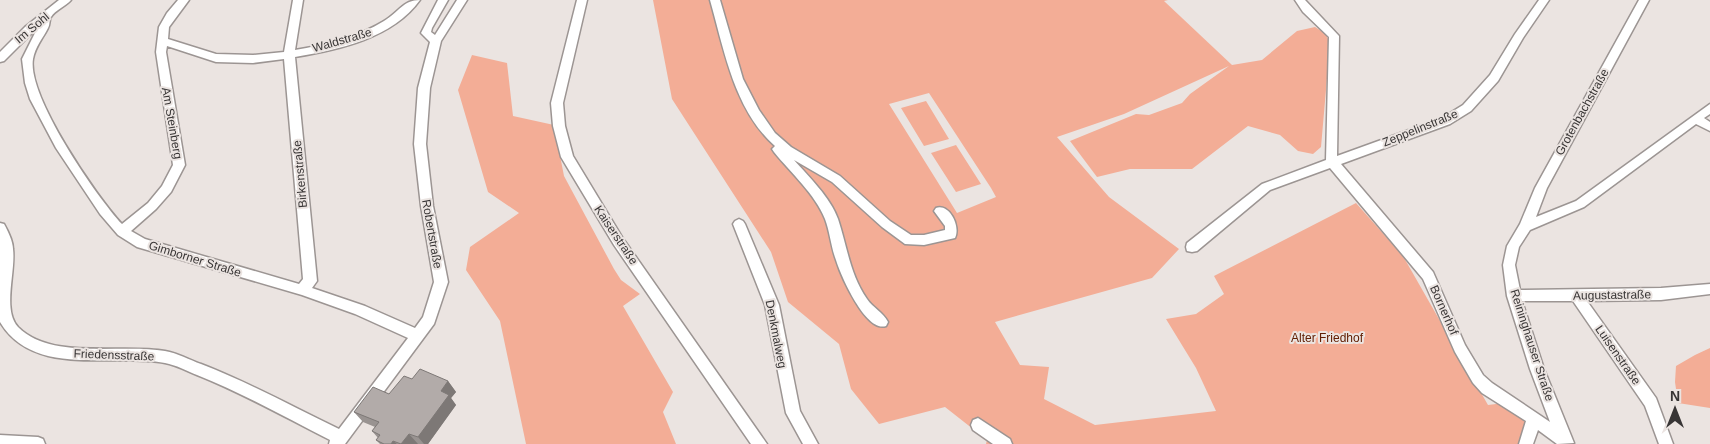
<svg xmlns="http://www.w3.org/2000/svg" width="1710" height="444" viewBox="0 0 1710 444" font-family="Helvetica,sans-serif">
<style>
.green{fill:#f3ad96;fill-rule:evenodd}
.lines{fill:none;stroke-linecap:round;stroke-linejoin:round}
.minor-casing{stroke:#9c9593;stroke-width:3}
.minor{fill:#fff;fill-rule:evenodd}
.wall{fill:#999391}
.shaded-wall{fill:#7d7876}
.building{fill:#b2aba9;stroke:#7d7876}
.labels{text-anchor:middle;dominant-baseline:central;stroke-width:4;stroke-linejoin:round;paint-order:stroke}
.street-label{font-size:12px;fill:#383535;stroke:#ebe4e1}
.park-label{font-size:12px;fill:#622005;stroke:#ebe4e1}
</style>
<rect width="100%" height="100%" fill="#ebe4e1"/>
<path class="green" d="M653 0H1168L1164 1 1232 65 1262 60 1297 31 1315 27 1326 34 1330 44 1321 147 1313 154 1298 151 1280 135 1248 126 1192 169H1130L1097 177 1070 141 1136 114 1149 115 1182 103 1190 94 1229 66 1124 114 1057 137 1109 197 1179 249 1152 278 995 322 1020 365 1049 367 1044 399 1095 425 1216 411 1196 368 1166 319 1196 314 1224 294 1214 276 1356 203 1403 256 1488 405 1512 402 1529 422 1524 444H986L987 440 945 407 879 424 851 389 839 344 788 302 771 252 672 99ZM929 93 991 188 996 197 957 213 889 104Z
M472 55 507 63 513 116 554 125 564 176 614 269 621 280 640 294 623 306 673 392 663 412 676 444H526L500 321 466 270 470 247 519 213 488 192 458 90Z
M926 101 949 139 924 146 901 108Z
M956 145 981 184 956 192 931 153Z
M1710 348V408L1678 403 1675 382 1676 366 1695 355Z"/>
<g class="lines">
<g class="minor-casing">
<path id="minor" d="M59 0H71C66 6 55 10 51 17 49 20 50 25 48 28 43 38 35 47 33 59 27 96 96 196 122 224L148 203 162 186 173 165 156 52 159 27 167 13 178 0H189L169 27 168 39 216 54 253 55 284 52 293 0H303L295 50C325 45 358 37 384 21 399 12 403 0 420 0 393 38 338 50 295 57L317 281 312 288 365 306 415 328 423 317 434 282 421 206 414 144 418 88 430 42 421 33 438 0H448L432 28 431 32 435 35 457 0H467L441 41 430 88 426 144 433 206 448 282 434 324 345 444H329L330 440C286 418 243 393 197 375 187 371 176 365 165 363 112 353 33 378 0 322V223L4 224C8 231 13 242 13 249 16 271 2 310 18 327 52 361 122 343 165 351 177 353 190 360 201 364 248 382 293 407 339 429L408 338 355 314 302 295 137 247 118 235 100 214 56 148 30 99 25 83 22 59 38 27 4 61 0 62V52L25 27ZM167 46 216 62 253 63 284 59 303 279 299 284 145 239 131 231 156 209 171 192 185 165 166 52Z
M577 0H587L563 103 565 126 573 156 622 237 767 444H751L614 245 561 157 553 126 551 103Z
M710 0H720L743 79 759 110 775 133 791 147 840 176 890 221 911 235H924L945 230V226L934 211 936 208C949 203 961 226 955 238L924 245 905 244 882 227 832 182 794 160C809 177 830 197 838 219 847 246 850 275 867 299 873 308 883 312 888 322L886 326C866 333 841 276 836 260 831 247 830 232 825 219 815 194 791 173 774 152L772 149 775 146C734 110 724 49 710 0Z
M1295 0H1305L1339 36 1337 156 1442 118 1463 105 1490 75 1515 34 1539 0H1549L1523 38 1498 81 1471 111 1450 124 1341 164 1433 272 1465 345 1483 375 1492 383 1550 422 1530 369 1507 296 1503 265 1507 246 1520 224 1535 188 1639 0H1649L1547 188 1536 217 1576 201 1710 104V114L1704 118 1710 122V131L1696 124 1584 207 1530 230 1519 247 1515 265 1520 290 1661 288 1710 284V294L1661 300 1587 301 1656 398 1673 444H1659L1645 406 1573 301H1522L1544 369 1574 443 1557 444 1538 430 1533 444H1519L1526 421 1482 393 1473 383 1455 352 1423 279 1330 168 1270 190 1197 251 1192 252 1187 251 1186 247 1187 243 1262 184 1326 160 1329 37 1303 12Z
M739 219 743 221 745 224 779 305 800 411 818 444H803L786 413 765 305 733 224 735 221Z
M978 418 1010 439 1012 444H993L973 430 971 425 973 420Z
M0 435 38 437 43 439 45 444H0Z"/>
</g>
<use href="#minor" class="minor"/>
</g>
<path class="wall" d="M412 379 448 381 456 392 451 398 456 405 428 444H380L376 440 378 438 372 431 375 427 363 422 354 412 389 394Z"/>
<path class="shaded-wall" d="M448 381 456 392 451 398 456 405 428 444H424L418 437 441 391Z
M409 434 418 444H401Z
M393 441 397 444H391Z"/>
<path class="building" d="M420 369 448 381 441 391 449 395 418 437 409 434 401 444 393 441 391 444H384L376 440 380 435 372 431 379 422 354 412 373 387 389 394 404 376 412 379Z"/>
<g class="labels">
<g class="street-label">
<text transform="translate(32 28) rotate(-40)">Im Sohl</text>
<text transform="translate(342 40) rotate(-16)">Waldstraße</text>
<text transform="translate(1582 112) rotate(-61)">Grotenbachstraße</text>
<text transform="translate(172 123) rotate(80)">Am Steinberg</text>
<text transform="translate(1420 128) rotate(-22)">Zeppelinstraße</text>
<text transform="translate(300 174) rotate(-95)">Birkenstraße</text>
<text transform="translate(432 234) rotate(80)">Robertstraße</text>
<text transform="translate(616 235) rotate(56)">Kaiserstraße</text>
<text transform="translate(195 259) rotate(17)">Gimborner Straße</text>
<text transform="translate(1612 295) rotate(-1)">Augustastraße</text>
<text transform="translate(1444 310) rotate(66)">Bornerhof</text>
<text transform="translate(776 334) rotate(79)">Denkmalweg</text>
<text transform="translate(1532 345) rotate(72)">Reininghauser Straße</text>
<text transform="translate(114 355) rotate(2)">Friedensstraße</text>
<text transform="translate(1618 355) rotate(55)">Luisenstraße</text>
</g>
<g class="park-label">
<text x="1327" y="338">Alter Friedhof</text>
</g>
</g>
<g transform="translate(1675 409)" stroke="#ebe4e1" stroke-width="4" paint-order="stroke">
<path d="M0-4L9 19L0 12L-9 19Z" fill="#383535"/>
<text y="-8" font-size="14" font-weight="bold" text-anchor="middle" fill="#383535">N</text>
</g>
</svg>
